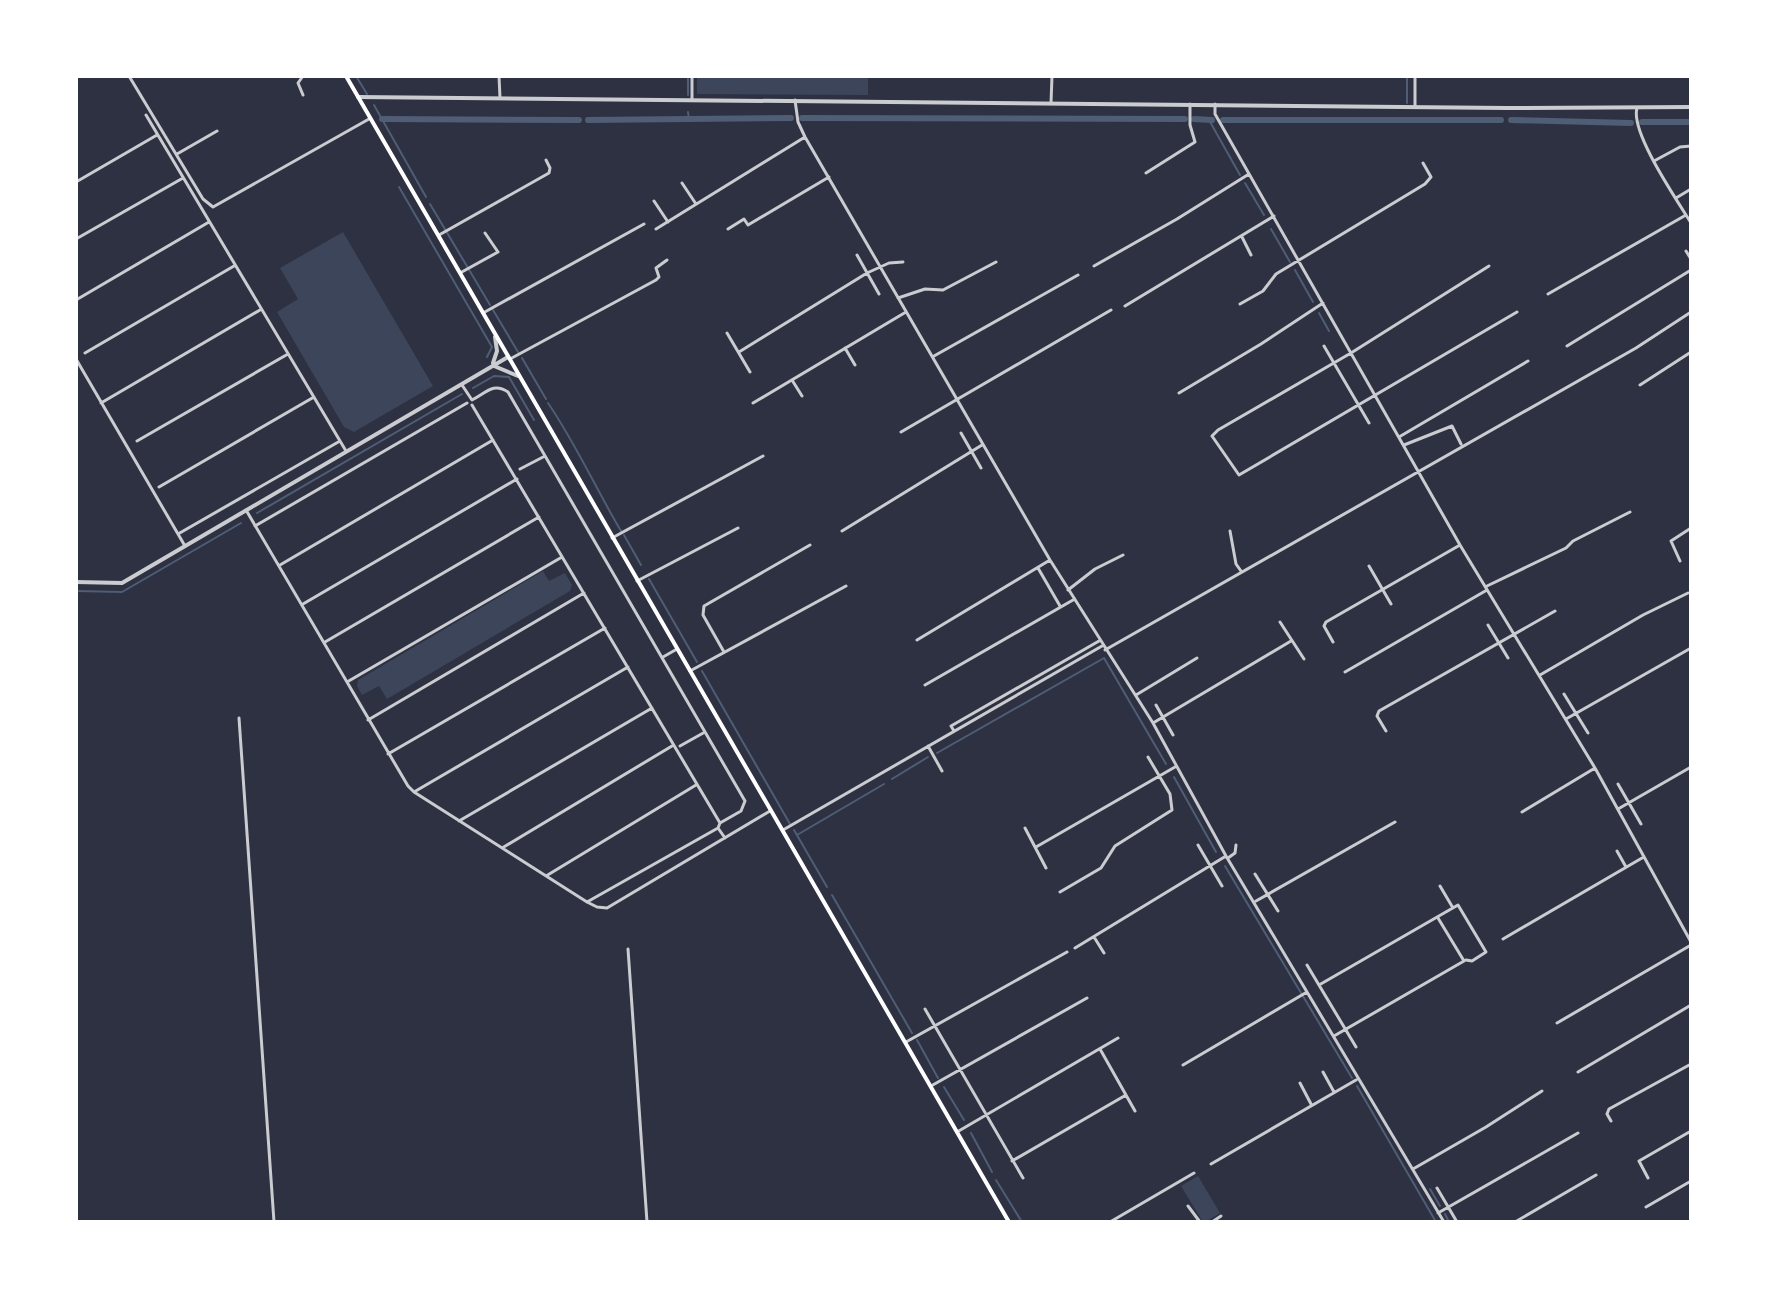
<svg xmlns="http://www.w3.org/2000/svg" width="1767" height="1298" viewBox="0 0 1767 1298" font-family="Rubik,sans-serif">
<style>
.green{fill:#3c4559}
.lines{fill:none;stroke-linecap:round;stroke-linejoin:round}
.stream{stroke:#4f5d75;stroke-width:2}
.canal{stroke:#4f5d75;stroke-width:6}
.minor{stroke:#caccd0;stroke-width:3}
.tertiary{stroke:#caccd0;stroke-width:4}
.secondary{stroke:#fff;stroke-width:4}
</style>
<rect width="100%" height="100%" fill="#2d3142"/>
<path class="green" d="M697 76H868V95L697 94Z
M343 232 433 386 354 432 344 427 277 312 298 299 280 268Z
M543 571 549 581 565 573 572 585 570 591 387 699 379 686 362 695 357 686 358 680Z
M1198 1176 1220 1213 1205 1222H1203L1181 1186Z"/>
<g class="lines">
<path class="stream" d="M356 76 367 94
M688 76V95
M1407 76V103
M374 105 426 197
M688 112 689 119
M1209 120 1240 175
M1245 183 1264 215
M399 187 492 347 487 357
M430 204 490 305
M1271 229 1290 262
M1295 270 1313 302
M493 310 518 352
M1319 313 1329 331
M522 358 546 399
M473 388 494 376 509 377 534 420
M548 403C576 444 596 489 621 531
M257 513 462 394
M624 535 641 565
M649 579 697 662
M76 591 122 592 241 523
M702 671 790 824
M937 753 1104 658 1166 764
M1174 777 1216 852
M892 779 928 757
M794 830 827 887
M797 835 884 784
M1225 866 1352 1078
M832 895 912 1033
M917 1040 938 1078
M1357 1086 1436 1222
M944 1087 964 1120
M971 1133 992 1172
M996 1180 1022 1222
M1430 1189 1440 1206
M1445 1214 1449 1222"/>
<path class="canal" d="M802 118 1185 119
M382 119 579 120
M1194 119 1212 120
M588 120 791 118
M1223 120H1501
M1511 120 1631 123
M1642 122H1691"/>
<path class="minor" d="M129 76 203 199 213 207 369 119
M303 76 298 83 303 95
M499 76 500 98
M692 76V99
M795 100 798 122 805 137 1050 560 1153 723 1226 856 1444 1222
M1051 103 1052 76
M1215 104V114L1460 545 1595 768 1691 942
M1415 107V76
M1637 108C1630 132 1677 200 1691 223
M146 115 346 451
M177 154 217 131
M1654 161 1680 147 1691 146
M1146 173 1195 142 1190 125V104
M76 182 157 135
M682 183 696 204
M1676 198 1691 189
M654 201 668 222
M656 229 805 137
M728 229 744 219 748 225 829 177
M439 235 549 173 550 168 546 160
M1242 237 1251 255
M76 239 183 178
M1686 251 1691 259
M857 255 879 294
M1094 266 1177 219 1249 174
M1489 266 1351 353 1218 430 1212 436 1239 475 1517 312
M460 273 498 252 485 233
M1548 294 1686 215
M898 298 925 289 943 290 996 262
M76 300 209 222
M1240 304 1263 291 1276 274 1425 184 1431 177 1423 163
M1125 306 1274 216
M483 313 644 224
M727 333 750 372
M1324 346 1369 423
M1567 346 1691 270
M845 348 855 365
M739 352 867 273 889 263 903 262
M85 353 234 266
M934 356 1078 275
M76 359 185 546
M510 359 656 280 659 277 656 268 667 260
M792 380 802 396
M462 385 472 400C486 393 493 382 508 392L745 801 741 811 720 823 718 828 725 838
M1640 385 1691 352
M1179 393 1261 344 1323 303
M101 403 260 310
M753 403 906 312
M472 405 720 823
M901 432 1111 310
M961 433 981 468
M1399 437 1528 361
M137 441 288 354
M1404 445 1452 426 1461 444
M520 469 545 456
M159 487 314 397
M246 510 408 786 414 792 587 902 597 907 607 908 770 811
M255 526 467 403
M842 531 982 445
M1230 531 1236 564 1241 571
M178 534 340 441
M612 538 763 456
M1680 561 1671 541 1691 528
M280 565 493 440
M1369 566 1391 604
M1038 568 1060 606
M637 581 738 528
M1487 586 1566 548 1573 541 1630 512
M1068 590 1095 569 1123 555
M303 604 517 479
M1280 622 1304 659
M1488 625 1508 658
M917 640 1050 560
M325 642 539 517
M1333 642 1324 626 1326 622 1460 545
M1105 650 1636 348 1691 312
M724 652 703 615 704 606 810 545
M663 657 677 649
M690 671 846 586
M1345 672 1487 590
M1540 675 1643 615 1688 593
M347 682 562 557
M925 685 1073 600
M1564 694 1588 733
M1136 695 1197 658
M1156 705 1173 735
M239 718 274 1222
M1566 719 1691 648
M368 720 584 593
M1153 723 1291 641
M954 731 951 726 1099 641
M1386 731 1377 716 1379 711 1555 611
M680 746 705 732
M928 746 942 771
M388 754 605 628
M1618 784 1641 824
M414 792 628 667
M1618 809 1691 767
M1522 812 1595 768
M459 821 652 708
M1025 828 1046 868
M783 830 1102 646
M1198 845 1222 886
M1036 847 1175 767
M502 848 672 746
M1617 851 1626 867
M1228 858 1235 853 1236 845
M1255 874 1278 911
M546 876 696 785
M1440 886 1453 908
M1060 892 1101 868 1115 846 1172 810 1170 794 1148 757
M1256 901 1395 822
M587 902 718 828
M1094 937 1104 953
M1503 939 1642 858
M1075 948 1226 856
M628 949 647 1222
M1307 965 1356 1047
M1319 985 1458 905 1486 952 1472 961 1466 960
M925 1009 1023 1178
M1557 1023 1691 945
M1334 1036 1464 961 1438 918
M906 1042 1067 952
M1100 1049 1135 1111
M1183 1065 1307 992
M1323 1072 1334 1092
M1578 1072 1691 1005
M1300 1083 1311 1104
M931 1086 1087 998
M1611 1121 1607 1114 1609 1109 1691 1064
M957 1132 1118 1038
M1012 1161 1126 1095
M1211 1164 1356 1080
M1413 1169 1486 1127 1542 1091
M1648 1178 1639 1161 1691 1131
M1437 1188 1457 1222
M1188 1206 1200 1222
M1646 1207 1691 1181
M1438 1213 1578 1133
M1110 1222 1194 1173
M1212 1222 1221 1216
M1515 1222 1596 1175"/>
<path class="tertiary" d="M358 97 1507 108 1691 107
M493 363 497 351 495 337
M494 366 518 376
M76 582 122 583 508 357"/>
<path class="secondary" d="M346 76 1009 1222"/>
</g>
<rect width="1767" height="1298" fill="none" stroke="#ffffff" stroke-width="156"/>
</svg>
